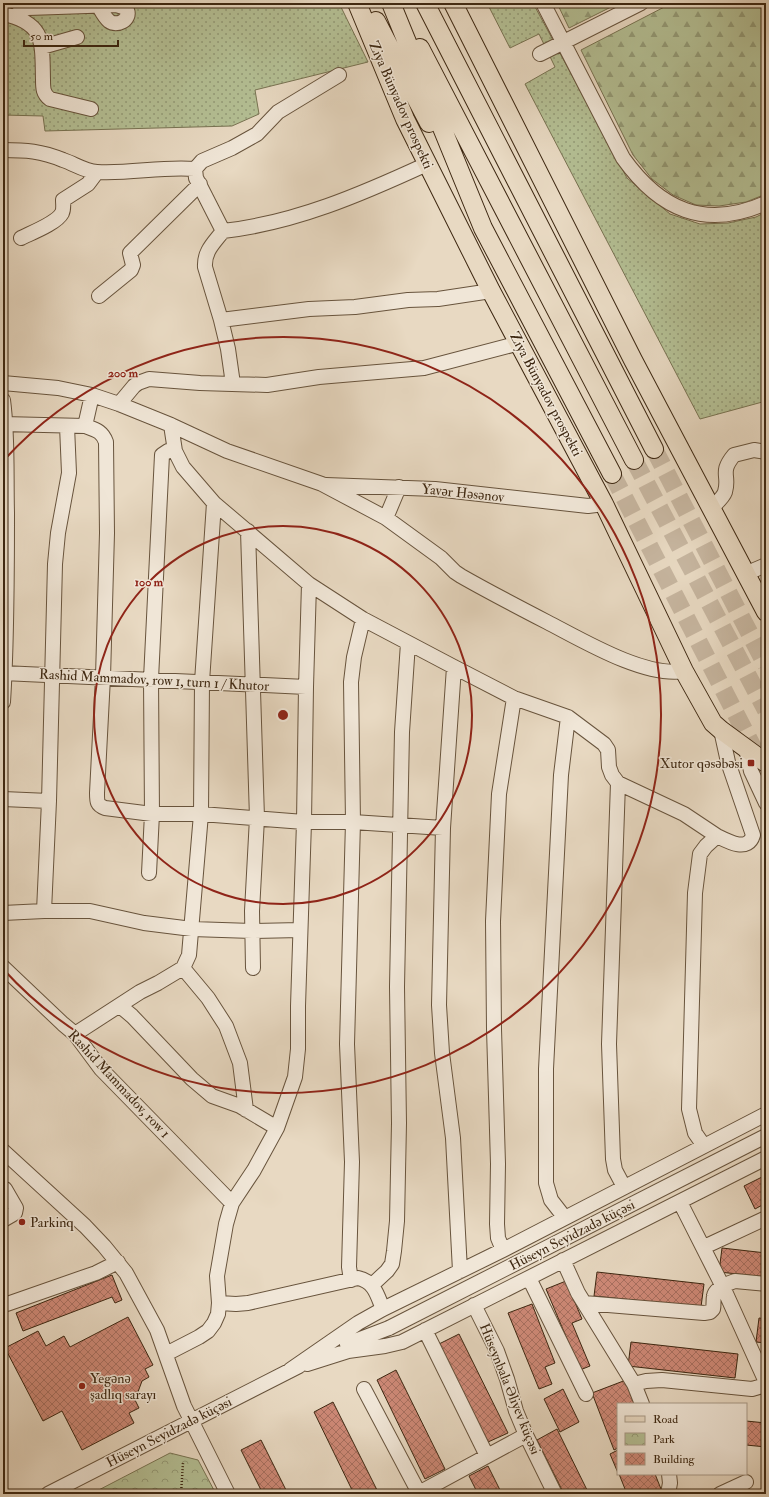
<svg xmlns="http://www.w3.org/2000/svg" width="769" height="1497" viewBox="0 0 769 1497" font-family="'IM FELL Double Pica',serif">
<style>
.grass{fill:url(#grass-dots);stroke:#787352}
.forest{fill:url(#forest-firs);stroke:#787352}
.park{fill:url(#park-crowns);stroke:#787352}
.building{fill:url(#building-cross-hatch);stroke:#3d2711}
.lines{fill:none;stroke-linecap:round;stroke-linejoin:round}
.major-tunnel{stroke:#c6b59f;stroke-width:18;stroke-dasharray:18 9;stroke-linecap:butt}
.minor-casing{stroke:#68543d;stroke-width:16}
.major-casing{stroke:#3d2711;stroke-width:20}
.path{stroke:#3d2711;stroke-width:2.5;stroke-dasharray:1 2;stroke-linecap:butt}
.minor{stroke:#f0e6d7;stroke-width:14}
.major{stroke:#e8d9c2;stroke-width:18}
.minor-bridge-casing{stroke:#68543d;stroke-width:16;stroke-linecap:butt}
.minor-bridge{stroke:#f0e6d7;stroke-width:14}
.ring{fill:none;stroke:#8f2418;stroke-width:2}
.poi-dot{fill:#8f2418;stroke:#f0e6d7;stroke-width:1.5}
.labels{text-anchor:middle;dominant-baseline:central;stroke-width:3;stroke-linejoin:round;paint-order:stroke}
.street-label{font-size:14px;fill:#3d2711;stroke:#f0e6d7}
.poi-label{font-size:14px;fill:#3d2711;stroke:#f0e6d7;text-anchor:start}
.centre{fill:#8f2418;stroke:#f0e6d7;stroke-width:2}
.ring-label{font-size:12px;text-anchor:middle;font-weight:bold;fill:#8f2418;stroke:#f0e6d7;stroke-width:3;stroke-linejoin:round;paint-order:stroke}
</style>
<defs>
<pattern id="grass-dots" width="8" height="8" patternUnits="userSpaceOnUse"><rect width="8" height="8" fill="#b4bf94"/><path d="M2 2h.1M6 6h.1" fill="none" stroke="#949b77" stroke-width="1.8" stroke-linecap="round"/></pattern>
<pattern id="forest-firs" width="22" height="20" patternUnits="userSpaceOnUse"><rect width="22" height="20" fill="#b4bf94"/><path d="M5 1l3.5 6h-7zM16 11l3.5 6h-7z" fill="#949b77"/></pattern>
<pattern id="park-crowns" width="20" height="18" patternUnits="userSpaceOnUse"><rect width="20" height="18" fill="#b4bf94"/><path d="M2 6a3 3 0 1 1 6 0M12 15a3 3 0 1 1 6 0" fill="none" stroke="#949b77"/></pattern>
<pattern id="building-cross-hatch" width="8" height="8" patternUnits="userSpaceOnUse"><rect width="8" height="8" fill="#ce8977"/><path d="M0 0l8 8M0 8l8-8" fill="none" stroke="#a87060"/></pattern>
</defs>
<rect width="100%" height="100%" fill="#e8d9c2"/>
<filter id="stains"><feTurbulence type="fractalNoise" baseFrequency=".005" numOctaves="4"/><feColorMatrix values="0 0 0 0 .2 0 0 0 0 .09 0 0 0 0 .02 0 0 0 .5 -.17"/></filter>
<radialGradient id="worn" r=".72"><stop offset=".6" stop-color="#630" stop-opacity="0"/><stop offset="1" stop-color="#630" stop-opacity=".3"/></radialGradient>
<path class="grass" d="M3 3H339L368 62 255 90 259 114 232 126 45 131 43 116 3 115Z
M487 3H533L627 178 670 214 700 224 728 223 756 217 766 212V401L700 419 525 84 555 67 539 34 510 48Z"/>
<path class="forest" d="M557 3H619L569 28Z
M672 3H766V194L746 202 719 206 696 205 673 195 652 179 633 155 581 50Z"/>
<path class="park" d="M170 1453 198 1460 216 1494H91Z"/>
<path class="building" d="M766 1175V1203L755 1209 744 1186Z
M722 1248 766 1253V1277L719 1272Z
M597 1272 704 1284 701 1307 594 1296Z
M112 1275 122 1300 115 1303 112 1297 23 1331 16 1313Z
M566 1281 582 1319 572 1323 590 1366 580 1370 546 1289Z
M532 1304 555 1363 545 1367 552 1384 539 1389 508 1313Z
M128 1317 153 1365 145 1369 149 1377 142 1381 135 1400 139 1408 129 1413 134 1423 82 1450 62 1411 43 1421 5 1348 38 1331 46 1346 64 1336 70 1347Z
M759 1318 766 1319V1343L756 1342Z
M459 1334 508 1433 488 1442 439 1344Z
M631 1342 738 1354 735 1378 628 1366Z
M396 1370 445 1469 425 1479 377 1380Z
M626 1380 635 1404H618V1448L614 1450 592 1393Z
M563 1389 579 1422 560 1432 544 1399Z
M333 1402 379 1494H354L314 1412Z
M746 1421 766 1423V1447L746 1445Z
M557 1429 589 1494H564L537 1440Z
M261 1440 288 1494H263L241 1450Z
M618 1450V1473L610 1454Z
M488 1466 502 1494H478L469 1476Z
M619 1474H655L663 1494H627Z"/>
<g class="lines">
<path class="major-tunnel" d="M654 449 766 665
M634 460 766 710
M612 474 760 761"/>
<g class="minor-casing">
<path id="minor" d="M543 3 623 158C660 210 705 230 766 203
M3 14C46 23 42 43 43 80 43 88 43 94 50 99L91 109
M15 17 21 10 28 8 116 5 123 7 127 10C131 20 117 27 109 21 104 17 101 10 98 5
M42 47 77 37
M540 54 641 3
M3 150C26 150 41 151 63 160 75 164 84 171 97 172 130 174 163 166 195 169
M223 231C295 223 362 194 427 164
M21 238C31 233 57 223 62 213 64 209 63 204 63 200L88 184 97 172
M99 296 131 270 133 265 130 253 200 184
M221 320 309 309 355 307 408 300 438 299 491 291
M3 383 58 388 92 395 119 404 171 425 227 451 322 484 386 518 441 558 455 572 461 576C489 592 518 607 547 622 582 640 645 678 684 671
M233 384 228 349 221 320 205 267C204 251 214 243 223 231L196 178 195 169 202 161 232 148 257 134 278 112 339 75
M3 400C8 437 6 475 7 513 7 576 7 640 3 702
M119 404 134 386 138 383 149 379 200 383 267 385 319 377 424 368 520 343
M3 424 85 426 92 395
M171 425 175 451 183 467 214 503 309 584 363 619 454 667 514 698 568 717 604 744 608 750 609 767 612 775 618 783 609 1044 613 1159 615 1170 624 1187
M85 426C96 430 102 431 106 442L107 533 103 677 97 793C97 802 97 805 105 808L152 814H201L304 822H353L443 828
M326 485 435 489 588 506 604 504
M711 509C715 504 723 498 725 492 730 475 719 473 734 455L754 450 766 452
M386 518 399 487
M248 531 257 818 252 911 253 968
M745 574 766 565
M454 667 443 828 439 1005 442 1053 453 1138 460 1271
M3 673 306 687
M746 748 751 771 766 803
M618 783 684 814 717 836
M3 799 49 801
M149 873 152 814 151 679 162 455 168 451H175
M44 911 49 801 55 564 58 533 69 473 67 426
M3 913 44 911H90L144 923 192 929 252 931 300 930
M3 967 63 1024 75 1034 101 1069 232 1203
M183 968 208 998 226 1026 240 1063 246 1110
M120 1006 132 1016 192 1079 212 1096 240 1106 277 1128
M75 1034 140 992 158 983 183 968 189 955 201 814 202 682 214 503
M704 1146 695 1133 689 1109 695 893 700 854 706 846 717 836C727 841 748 853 753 835L728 762 721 730
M3 1151 85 1226 104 1246 126 1273 157 1330 184 1406 228 1494
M680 1202 723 1287 766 1382
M565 1218 551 1200 546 1183V1069L561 775 568 717
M3 1220 15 1213 16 1208 5 1189
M704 1247 766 1218
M503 1250 498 1238 497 1224 498 1164 494 1029 493 921 499 794 514 698
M563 1260 578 1293 634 1384 642 1404
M529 1278 586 1394
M351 1280 349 1267 352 1162 347 1044 353 822 351 682 354 657 363 619
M372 1285 387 1271 392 1264 394 1251 397 1221 399 1123 397 987 402 732 408 643
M219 1303 236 1304 248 1303 358 1278C375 1282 377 1295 383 1309
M584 1303 704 1313 710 1312 713 1309C714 1305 713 1301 714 1296 715 1288 729 1283 735 1281L766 1284
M7 1304 96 1273 118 1262
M474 1305 497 1351 507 1379 516 1411 526 1435 555 1494
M425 1330 487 1456
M347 1344 389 1328
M166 1354 199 1337 208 1331 214 1323 218 1314 219 1303 217 1276 226 1224 232 1203 254 1170 277 1128 295 1077 298 1049V1006L304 822 306 687 309 584
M307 1364 348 1351 385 1346 402 1342 766 1158
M290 1370 358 1323 383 1309 503 1250 766 1114
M634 1384 646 1381 662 1380 752 1389 766 1385
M364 1389 419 1493
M48 1494 299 1366
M417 1494 526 1435
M668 1494 670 1483 669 1474
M720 1494 746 1482"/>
</g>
<g class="major-casing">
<path id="major" d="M357 3 405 119 491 291 604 504 684 671 713 723 721 730 766 763
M391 3 483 228 612 474
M425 3 654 449
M453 3 633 360 766 612
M376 21 429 123
M420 48 634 460"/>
</g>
<path class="path" d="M181 1494 183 1463"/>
<use href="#minor" class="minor"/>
<use href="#major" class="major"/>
<g class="minor-bridge-casing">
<path id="minor-bridge" d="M389 1328 766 1136"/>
</g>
<use href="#minor-bridge" class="minor-bridge"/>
</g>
<g class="ring">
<circle cx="283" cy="715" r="189"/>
<path d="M4 460A378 378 0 1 1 4 970"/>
</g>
<g class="poi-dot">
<rect x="747" y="759" width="8" height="8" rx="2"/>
<circle cx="22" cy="1222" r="4"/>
<circle cx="82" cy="1386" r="4"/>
</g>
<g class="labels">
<g class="street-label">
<text transform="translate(401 105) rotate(66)">Ziya Bünyadov prospekti</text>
<text transform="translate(546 394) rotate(62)">Ziya Bünyadov prospekti</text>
<text transform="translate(463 493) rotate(6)">Yavər Həsənov</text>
<text transform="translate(154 680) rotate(3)">Rashid Mammadov, row 1, turn 1 / Khutor</text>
<text transform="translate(119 1084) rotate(47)">Rashid Mammadov, row 1</text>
<text transform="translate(572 1235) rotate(-27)">Hüseyn Seyidzadə küçəsi</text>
<text transform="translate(510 1389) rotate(68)">Hüseynbala Əliyev küçəsi</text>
<text transform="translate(169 1432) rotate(-27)">Hüseyn Seyidzadə küçəsi</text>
</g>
<g class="poi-label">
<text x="743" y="763" text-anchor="end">Xutor qəsəbəsi</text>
<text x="30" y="1222">Parkinq</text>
<text x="90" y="1378">Yegənə<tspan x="90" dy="16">şadlıq sarayı</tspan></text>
</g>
</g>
<circle cx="283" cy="715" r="6" class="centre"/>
<g class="ring-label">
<text x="123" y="377">200 m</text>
<text x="149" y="586">100 m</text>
</g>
<rect width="769" height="1497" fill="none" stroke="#e8d9c2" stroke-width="16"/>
<rect x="4" y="4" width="761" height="1489" fill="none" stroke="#3d2711" stroke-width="2"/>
<rect x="8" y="8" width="753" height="1481" fill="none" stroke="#3d2711"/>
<rect x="617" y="1403" width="130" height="72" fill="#f0e6d7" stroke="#a89a88"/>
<rect x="625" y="1416" width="20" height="6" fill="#e8d9c2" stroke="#a89a88"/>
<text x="653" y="1423" font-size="12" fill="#3d2711">Road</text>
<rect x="625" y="1433" width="20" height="12" fill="url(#park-crowns)" stroke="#a89a88"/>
<text x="653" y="1443" font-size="12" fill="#3d2711">Park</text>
<rect x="625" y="1453" width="20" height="12" fill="url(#building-cross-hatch)" stroke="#a89a88"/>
<text x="653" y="1463" font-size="12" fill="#3d2711">Building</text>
<path d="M24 40v6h94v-6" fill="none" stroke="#3d2711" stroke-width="2"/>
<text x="30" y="40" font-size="12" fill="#3d2711" stroke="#f0e6d7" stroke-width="3" paint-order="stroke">50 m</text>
<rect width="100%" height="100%" filter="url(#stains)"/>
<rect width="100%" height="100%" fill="url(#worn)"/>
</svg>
